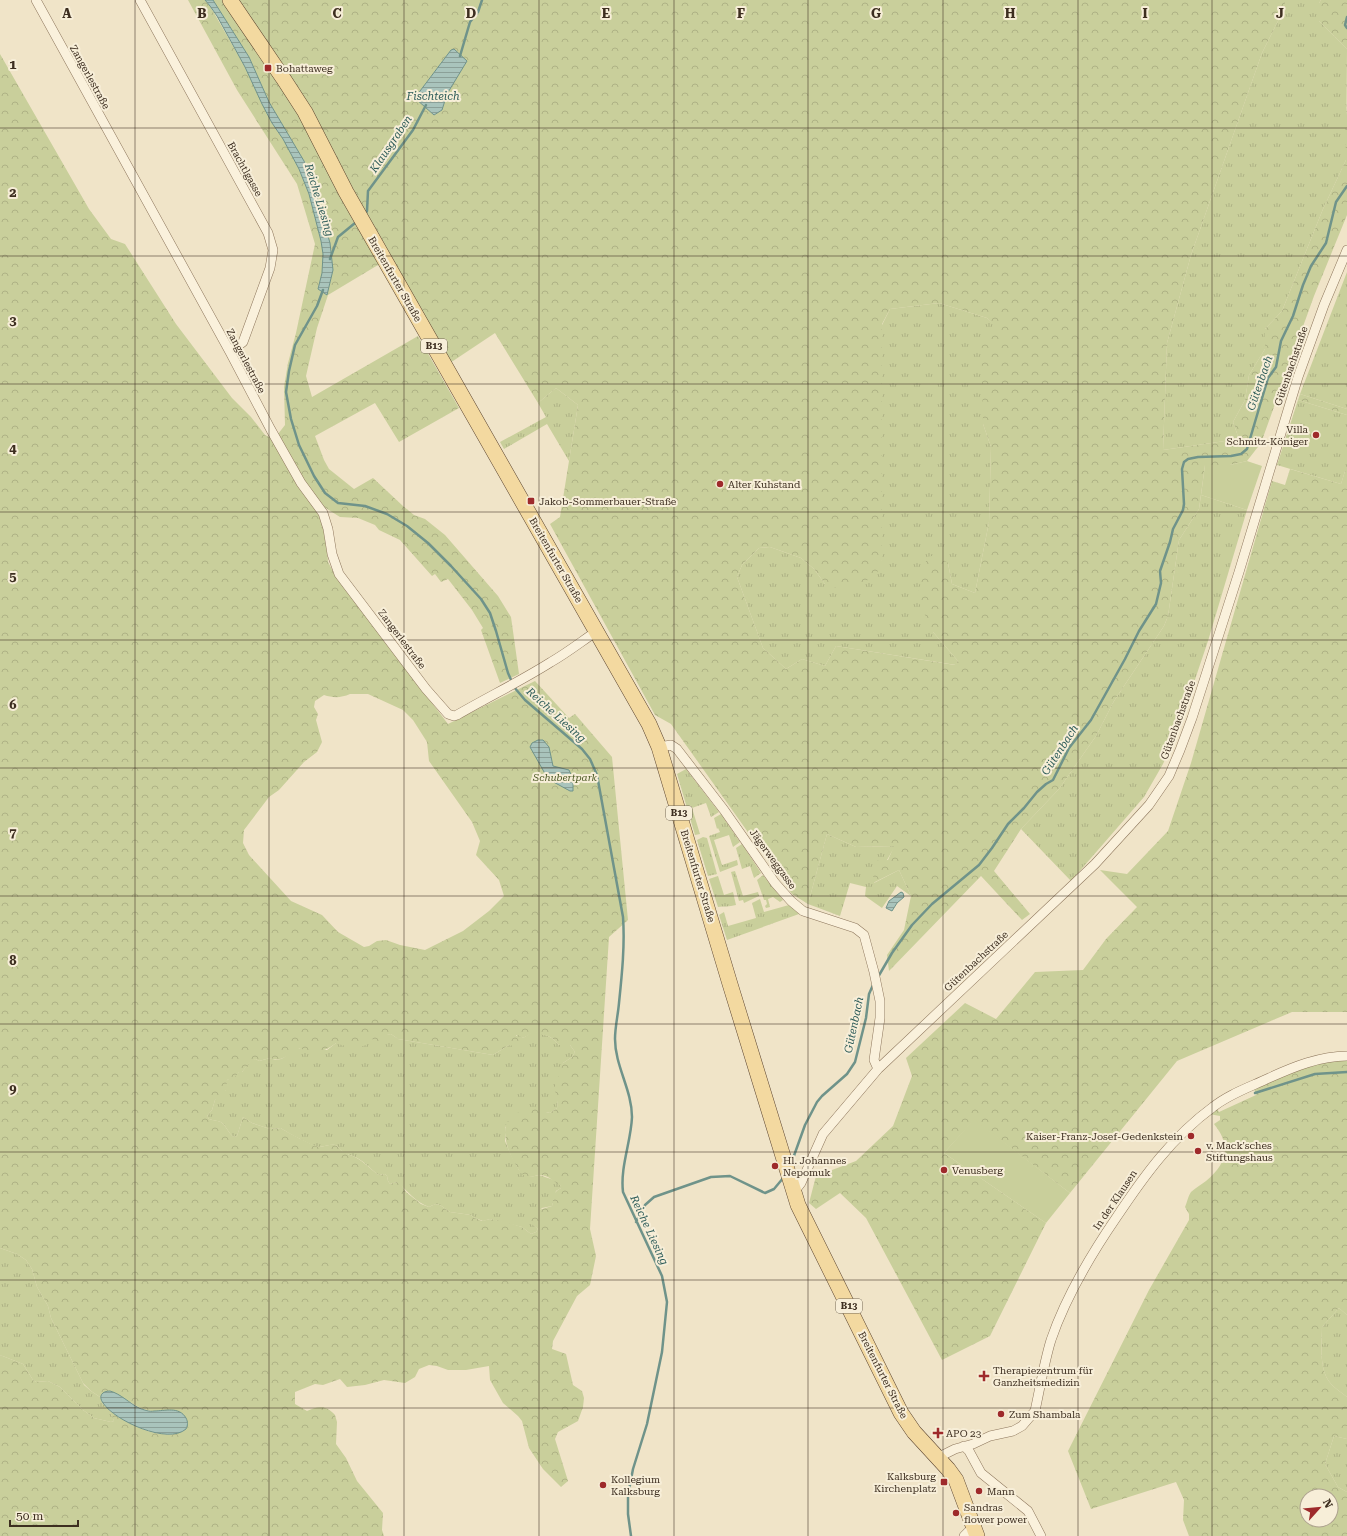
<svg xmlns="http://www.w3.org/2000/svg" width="1347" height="1536" viewBox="0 0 1347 1536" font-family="'Roboto Serif',serif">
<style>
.grass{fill:url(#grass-tufts)}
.forest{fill:url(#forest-crowns);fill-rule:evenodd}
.garden{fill:#c9cf9b}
.water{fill:url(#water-rules);stroke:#6f938a}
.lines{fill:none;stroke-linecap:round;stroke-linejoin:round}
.stream{stroke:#6f938a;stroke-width:2.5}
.minor-casing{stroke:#8d765c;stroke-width:10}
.primary-casing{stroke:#5b4430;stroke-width:16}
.minor{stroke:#faf1dc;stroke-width:9}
.primary{stroke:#f3d9a0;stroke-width:15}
.grid{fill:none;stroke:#3d2e20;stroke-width:1;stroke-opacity:0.55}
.poi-dot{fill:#9e2a2b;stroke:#f7eed8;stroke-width:1.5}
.labels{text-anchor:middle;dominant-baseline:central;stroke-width:4;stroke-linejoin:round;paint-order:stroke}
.shield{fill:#f7eed8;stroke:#756857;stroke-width:1}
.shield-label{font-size:9px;font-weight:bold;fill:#3d2e20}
.poi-label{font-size:10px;fill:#3d2e20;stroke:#f7eed8;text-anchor:start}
.street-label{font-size:10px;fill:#3d2e20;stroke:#f7eed8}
.park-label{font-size:10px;font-style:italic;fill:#4d5a26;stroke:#f7eed8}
.water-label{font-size:11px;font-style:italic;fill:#2f5d5a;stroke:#f7eed8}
.grid-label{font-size:13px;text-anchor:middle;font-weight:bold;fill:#3d2e20;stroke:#f7eed8;stroke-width:4;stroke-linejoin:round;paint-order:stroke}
</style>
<defs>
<pattern id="grass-tufts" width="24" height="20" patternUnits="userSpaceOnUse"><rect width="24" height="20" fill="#c9cf9b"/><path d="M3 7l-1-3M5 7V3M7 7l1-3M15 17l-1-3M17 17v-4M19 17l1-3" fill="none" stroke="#aeb285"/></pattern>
<pattern id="forest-crowns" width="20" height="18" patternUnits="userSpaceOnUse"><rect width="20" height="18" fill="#c9cf9b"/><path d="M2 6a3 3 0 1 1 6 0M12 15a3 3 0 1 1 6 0" fill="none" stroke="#aeb285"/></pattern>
<pattern id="water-rules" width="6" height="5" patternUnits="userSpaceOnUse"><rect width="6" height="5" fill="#a9c4bc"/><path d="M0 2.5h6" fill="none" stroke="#8ba098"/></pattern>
</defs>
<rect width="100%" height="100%" fill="#f0e4c8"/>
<path class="grass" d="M1285 0H1321L1319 3V21L1347 49 1346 160 1323 209 1282 311 1265 329V349L1249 375 1245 400 1233 422 1239 439 1163 450 1167 343 1191 255 1262 53 1285 7Z
M1347 272V409L1300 394Z
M939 303 987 318 996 327 983 424 991 447 989 522 975 593 952 584 948 563 933 632 958 661 956 665 836 646 825 666 802 659 786 669 763 648 737 577 742 565 759 548 770 547 801 558 814 569 825 584 882 560V325L890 309Z
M556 388 578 405 569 461 547 424 504 449 500 442 546 417 538 403Z
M1298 400 1347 415V472L1345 471 1341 484 1277 465Z
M1201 495 1247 510 1208 641 1180 724 1163 764 1144 797 1071 881 1021 829 1059 789 1096 736 1114 701 1164 626 1168 616 1179 540 1199 509Z
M686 769 719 812 711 817 706 803 692 808 700 834 695 835 677 774Z
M721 814 740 842 733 847 729 835 714 840 722 865 737 860 738 865 720 872 709 836 720 832 718 828 717 829 714 818Z
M827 834 856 847 895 846 874 883 899 870 911 896 897 886 882 908 865 896 866 887 850 883 840 916 808 904Z
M703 837 707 838 717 874 708 876 697 840Z
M742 844 761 873 754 878 750 866 742 869 736 848Z
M735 871 743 896 758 892 759 896 744 903 743 900 739 901 731 872Z
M763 875 783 900 780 902 773 897 768 899 770 907 766 908 765 906 767 904 766 900H764L757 880Z
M718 876 724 895 733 892 736 905C729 907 724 906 718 907L709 879Z
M760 899 764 912 789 905 799 914 727 940 719 915 724 912 728 926 756 918 752 903Z
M534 1031C546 1037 549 1033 559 1045H570L575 1052 572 1057 563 1063 557 1108 550 1113 546 1112 505 1127V1141L511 1155 519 1170 530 1177 539 1175 554 1180 561 1186V1188L556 1191 552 1206 542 1208 529 1221 538 1229 536 1232 531 1234 522 1227 490 1219 483 1221 475 1218 471 1215 450 1212 440 1205 435 1204 429 1207C415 1202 408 1191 397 1182L390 1184 388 1181 387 1176 385 1174 378 1175C370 1168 363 1160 353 1156 350 1155 347 1154 344 1153 341 1151 339 1146 335 1145 330 1144 324 1147 319 1147 316 1148 284 1131 281 1128L270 1129 252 1123 243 1117 237 1136 234 1137C228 1133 227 1127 222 1123 219 1120 213 1121 209 1119L207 1116 212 1110 215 1100 226 1090V1081L239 1072H242L251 1060 256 1059 259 1061 270 1058C284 1065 289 1049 301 1048 309 1047 319 1050 327 1050L336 1043 391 1034 398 1039 493 1055 509 1045 518 1034 523 1038Z
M0 1248 17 1254 26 1260 32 1269 37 1287 48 1306 51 1318 84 1385 91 1391 100 1397 103 1404 109 1409 114 1421 111 1422 94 1418 83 1410 60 1387 48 1381 36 1382 33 1380 23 1364 0 1355Z
M1339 1308 1347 1315V1397C1342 1393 1336 1389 1332 1385 1318 1371 1322 1345 1322 1327Z
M1334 1436 1347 1439V1492L1338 1487 1325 1464Z"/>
<path class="forest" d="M188 0H205L210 6 245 67 272 123 283 139 299 169 309 194 321 241 323 254 322 273 318 289 327 294 333 270 330 243 312 180 304 161 269 102 249 57 213 0H1285V7L1262 53 1191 255 1167 343 1163 450 1239 439 1233 422 1245 400 1249 375 1265 349V329L1282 311 1323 209 1346 160 1345 123 1347 107V215L1314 296 1261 443 1247 461 1230 465H1205L1199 509 1179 540 1168 616 1164 626 1114 701 1096 736 1059 789 1021 829 994 871 1030 914 1022 920 981 876 889 971 887 955 904 930 911 896 899 870 873 883 874 861 888 860 894 846 856 847 827 834 808 904 792 894 671 724 655 715 550 524 560 517 578 405 556 388 538 403 495 333 453 361 448 363 388 259 328 295 317 328 306 376 312 397 418 336 459 408 399 442 375 403 315 436 324 460 329 469 354 489 373 478 403 506 414 515 425 519 445 535 498 596 511 617 519 674 500 683 481 630 483 628 472 610 448 579 441 582 435 574 432 576 400 540 379 530 375 525 358 518 340 517 324 507 306 486 278 434 285 425 284 387 288 363 296 333 315 244 297 184 237 90ZM451 50 467 61 447 94 442 110 434 115 416 99 417 95ZM939 303 987 318 995 327 981 338 983 424 991 447 989 522 975 593 952 584 948 563 937 555 927 557 917 598 933 632 958 661 955 665 836 646 825 666 802 659 786 669 763 648 737 577 742 565 759 548 770 547 801 558 814 569 825 584 836 588 850 587 868 580 877 573 882 560V324L890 309Z
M1321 0H1347V49L1319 21V3Z
M0 54 89 209 111 239 125 244 176 324 232 398 251 417 265 435 271 438 298 485 321 518 326 537 328 562 336 577 448 724 535 681 569 718 575 714 612 757 628 920 609 937 590 1229 596 1256 590 1285 577 1296 553 1341 552 1349 566 1354 573 1385 582 1391 584 1398 583 1407 578 1421 558 1432 555 1439 568 1481 561 1487 543 1469 529 1448 522 1421 518 1416 503 1403 490 1380 489 1366 466 1370H448L437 1366 429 1365 419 1369 415 1377 405 1383 384 1380 365 1385 347 1387 340 1379 323 1385 315 1384 295 1392V1404L307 1411C318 1406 326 1405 335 1415L337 1422 336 1444 346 1458 357 1481 383 1513 382 1530 384 1536H0V1355L23 1364 33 1380 36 1382 48 1381 60 1387 83 1410 94 1418 111 1422 114 1421 109 1410 102 1402 100 1397 91 1391 83 1383 51 1318 48 1306 37 1287 32 1269 26 1260 17 1254 0 1248ZM350 694H368L403 710 413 720 427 742 429 761 472 822 480 841 476 855 499 880 504 896 489 911 463 931 425 950 400 945 386 940 377 941 369 946 364 947 338 932 322 915 291 901 249 855 243 843 244 830 269 797 279 790 304 762 317 752 322 742 316 720 318 714 314 707 315 701 324 695C333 698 341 698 350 694ZM534 1032C546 1037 549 1033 559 1045H570L575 1052 572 1057 563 1063 554 1089 558 1098 557 1108 550 1113 546 1112 544 1109C536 1108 530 1110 523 1111 496 1118 505 1144 514 1162 517 1166 520 1174 525 1176 530 1179 535 1175 540 1175 550 1176 554 1182 561 1186V1188C551 1194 555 1196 552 1206L532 1212 528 1216V1221L538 1229 536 1232 531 1234 522 1227 506 1222 490 1219 482 1221 475 1218 471 1215 450 1212 440 1205 435 1204 429 1207 421 1204 406 1192 400 1183 397 1182 390 1184 388 1181 387 1176 385 1174 378 1175C370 1168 362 1160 353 1156 350 1155 347 1154 344 1152 341 1151 339 1146 335 1145 330 1144 324 1147 319 1147 316 1147 284 1131 281 1128L270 1129 252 1123 243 1117 237 1136 234 1137C228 1133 227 1127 222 1123 219 1120 213 1121 209 1119L207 1116 212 1110 215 1100 223 1097 226 1090 227 1080 234 1078 239 1072H242L251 1061 256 1059 259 1061 270 1058C281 1063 290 1054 300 1048 312 1055 325 1052 336 1043 347 1047 355 1049 366 1045L369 1038H372L374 1042 381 1043 385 1040 387 1035 391 1034 398 1039 493 1055 509 1045C514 1047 516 1045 519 1041L516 1035H518L523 1038ZM101 1395C108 1395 117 1395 123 1398 133 1403 140 1410 152 1411 163 1413 172 1408 183 1414L176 1434C168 1435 159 1434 151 1432 138 1428 99 1411 101 1395Z
M1300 394 1347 409V415L1298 400Z
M1290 469 1341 484 1345 471 1347 472V1012H1292L1177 1061 1070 1193 974 1120 944 1153 1046 1223 990 1336 942 1360 866 1218 840 1193 816 1209 809 1203 816 1176 856 1161 893 1126 912 1076 906 1058 965 1003 996 1019 1035 972 1083 970 1106 939 1137 907 1100 870 1127 874 1168 831 1191 763 1272 481 1285 485Z
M1347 1059V1315L1339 1308 1322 1327C1322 1345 1318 1371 1332 1385 1336 1389 1342 1393 1347 1397V1439L1334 1436 1325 1464 1338 1487 1347 1492V1536H1189L1183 1520 1184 1500 1176 1482 1091 1509 1068 1451 1149 1290 1189 1220V1214L1185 1207C1187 1203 1188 1196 1191 1192 1195 1188 1201 1185 1206 1181 1227 1163 1232 1146 1214 1124L1220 1120V1116L1209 1114 1217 1109 1219 1112 1256 1095 1254 1089 1283 1075 1316 1063ZM1307 1496H1331V1520H1307Z"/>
<path class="garden" d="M1247 461 1262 466 1247 510 1201 495 1205 465H1230Z
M974 1119 1070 1193 1046 1223 944 1153Z"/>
<path class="water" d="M205 0H213L249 57 269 102 304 161 312 180 330 243 333 270 327 295 318 289 322 273 323 254 321 241 309 194 299 169 283 139 272 123 262 104 245 67 217 16 210 6Z
M454 49 467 61 447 94 442 110 434 115 416 99 417 95 451 50Z
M538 740H543L549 747 553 766 569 770 573 779V791H570L548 779 530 747 532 743Z
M901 892 903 893 904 897 897 903 892 911 886 908 889 901Z
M110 1391C121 1394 129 1403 139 1408 144 1410 150 1412 154 1411 165 1411 179 1406 186 1418 188 1422 188 1425 186 1429 168 1445 115 1421 103 1403 98 1396 102 1391 110 1391Z"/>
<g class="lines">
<path class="stream" d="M1347 17 1345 25 1347 28
M460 56 470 22 478 12 482 0
M365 215 367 211 368 191 413 130 426 105
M330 259 338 237 355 223
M323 290 317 306 295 345 289 371 286 392 291 419 299 445 314 476 325 493 338 503 365 506 387 514 407 526 428 543 451 566 481 599 490 613 496 631 508 673 512 682
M514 687 525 700 582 749 590 759 597 775 623 917C625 945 622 974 619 1003 618 1015 615 1027 615 1039 615 1066 632 1090 632 1117 631 1142 620 1167 623 1192L662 1276 667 1302 662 1352 647 1424 633 1469 628 1495V1514L631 1536
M878 977 892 953 912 925 932 904 979 865 992 848 1008 824 1024 808 1037 792 1046 784 1053 780 1069 748 1091 720 1125 659 1139 631 1156 604 1161 583 1160 571 1170 542 1173 529 1183 510 1184 504 1182 469 1184 462 1188 459 1198 457 1231 456 1241 454 1247 449 1268 378 1276 367 1281 341 1293 316 1303 285 1311 266 1326 243 1336 202 1347 186
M1255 1093 1315 1074 1347 1072
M791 1164 805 1125 817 1102 822 1096 847 1074 855 1062 866 1018 869 994 873 985
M636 1222 645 1205 654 1197 711 1177 730 1176 765 1193 774 1189 784 1177"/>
<g class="minor-casing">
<path id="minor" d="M36 0 230 352 271 430 301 483 323 513 328 529 332 554 339 574 426 689 448 714 454 716 457 715C488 697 521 681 551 662 567 653 582 641 597 631
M140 0 268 233 273 250 270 268 243 342 230 352
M659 747 671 745 677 749 724 810 775 883 791 901 803 911 855 928 864 935 874 972 880 1001V1018L874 1060 878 1069
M794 1192 801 1183 823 1134 878 1069 1095 864 1149 805 1169 776 1180 750 1192 718 1239 572 1298 377 1324 305 1347 250
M964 1446 969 1451 981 1473 1028 1511 1041 1536
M937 1458 955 1449 973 1444 990 1436 1013 1431 1022 1426 1035 1411C1040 1388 1044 1363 1051 1340 1066 1296 1090 1256 1116 1218 1144 1176 1172 1137 1213 1107 1229 1094 1250 1087 1269 1078 1293 1067 1320 1056 1347 1056
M964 1536 973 1527"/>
</g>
<g class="primary-casing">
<path id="primary" d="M230 0 283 78 305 112 346 192 649 724 659 747 730 984 798 1205 901 1413 914 1432 948 1469 956 1480 977 1536"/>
</g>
<use href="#minor" class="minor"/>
<use href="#primary" class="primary"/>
</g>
<path class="grid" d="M135 0V1536M269 0V1536M404 0V1536M539 0V1536M674 0V1536M808 0V1536M943 0V1536M1078 0V1536M1212 0V1536M0 128H1347M0 256H1347M0 384H1347M0 512H1347M0 640H1347M0 768H1347M0 896H1347M0 1024H1347M0 1152H1347M0 1280H1347M0 1408H1347"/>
<g class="poi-dot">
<rect x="264" y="64" width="8" height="8" rx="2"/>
<circle cx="1316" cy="435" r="4"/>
<circle cx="720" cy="484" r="4"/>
<rect x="527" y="497" width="8" height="8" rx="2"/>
<circle cx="1191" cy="1136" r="4"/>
<circle cx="1198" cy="1151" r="4"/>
<circle cx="775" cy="1166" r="4"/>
<circle cx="944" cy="1170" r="4"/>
<path d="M982 1370h4v4h4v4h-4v4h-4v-4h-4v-4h4z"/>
<circle cx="1001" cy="1414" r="4"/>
<path d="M936 1427h4v4h4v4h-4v4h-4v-4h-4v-4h4z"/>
<rect x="940" y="1478" width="8" height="8" rx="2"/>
<circle cx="603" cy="1485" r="4"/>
<circle cx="979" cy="1491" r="4"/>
<circle cx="956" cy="1513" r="4"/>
</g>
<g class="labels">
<g class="shield">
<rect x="421" y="339" width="26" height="14" rx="3"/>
<rect x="666" y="806" width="26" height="14" rx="3"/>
<rect x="836" y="1299" width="26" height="14" rx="3"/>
</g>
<g class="shield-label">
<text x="434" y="346">B13</text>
<text x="679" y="813">B13</text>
<text x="849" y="1306">B13</text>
</g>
<g class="poi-label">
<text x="276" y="68">Bohattaweg</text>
<text x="1308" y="429" text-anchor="end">Villa<tspan x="1308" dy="12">Schmitz-Königer</tspan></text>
<text x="728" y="484">Alter Kuhstand</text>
<text x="539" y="501">Jakob-Sommerbauer-Straße</text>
<text x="1183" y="1136" text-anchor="end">Kaiser-Franz-Josef-Gedenkstein</text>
<text x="1206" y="1145">v. Mack'sches<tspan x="1206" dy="12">Stiftungshaus</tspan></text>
<text x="783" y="1160">Hl. Johannes<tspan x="783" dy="12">Nepomuk</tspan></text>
<text x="952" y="1170">Venusberg</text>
<text x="993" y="1370">Therapiezentrum für<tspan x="993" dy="12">Ganzheitsmedizin</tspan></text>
<text x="1009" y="1414">Zum Shambala</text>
<text x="946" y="1433">APO 23</text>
<text x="936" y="1476" text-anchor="end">Kalksburg<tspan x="936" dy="12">Kirchenplatz</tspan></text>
<text x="611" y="1479">Kollegium<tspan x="611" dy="12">Kalksburg</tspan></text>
<text x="987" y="1491">Mann</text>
<text x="964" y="1507">Sandras<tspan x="964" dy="12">flower power</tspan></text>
</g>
<g class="street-label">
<text transform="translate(90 77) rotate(61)">Zangerlestraße</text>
<text transform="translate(245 169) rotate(61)">Brachtlgasse</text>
<text transform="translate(395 279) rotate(60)">Breitenfurter Straße</text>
<text transform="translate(246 361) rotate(62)">Zangerlestraße</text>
<text transform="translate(1291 366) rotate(-71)">Gütenbachstraße</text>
<text transform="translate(556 560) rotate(60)">Breitenfurter Straße</text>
<text transform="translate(402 639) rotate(53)">Zangerlestraße</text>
<text transform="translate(1178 720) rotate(-70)">Gütenbachstraße</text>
<text transform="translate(773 859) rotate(54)">Jägerweggasse</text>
<text transform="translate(698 876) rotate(73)">Breitenfurter Straße</text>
<text transform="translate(976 961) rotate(-43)">Gütenbachstraße</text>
<text transform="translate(1115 1200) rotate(-56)">In der Klausen</text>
<text transform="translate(883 1375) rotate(63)">Breitenfurter Straße</text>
</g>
<g class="park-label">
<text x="565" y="777">Schubertpark</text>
</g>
<g class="water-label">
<text x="433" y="96">Fischteich</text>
<text transform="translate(391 144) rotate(-56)">Klausgraben</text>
<text transform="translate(319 200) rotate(73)">Reiche Liesing</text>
<text transform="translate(1260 383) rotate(-71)">Gütenbach</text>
<text transform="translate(556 715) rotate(42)">Reiche Liesing</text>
<text transform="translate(1060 750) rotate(-57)">Gütenbach</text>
<text transform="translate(854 1025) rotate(-78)">Gütenbach</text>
<text transform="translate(649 1230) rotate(65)">Reiche Liesing</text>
</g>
</g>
<g class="grid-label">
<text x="67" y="18">A</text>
<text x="202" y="18">B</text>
<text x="337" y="18">C</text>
<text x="471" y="18">D</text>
<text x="606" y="18">E</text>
<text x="741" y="18">F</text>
<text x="876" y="18">G</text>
<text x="1010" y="18">H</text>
<text x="1145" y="18">I</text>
<text x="1280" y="18">J</text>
<text x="13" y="69">1</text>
<text x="13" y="197">2</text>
<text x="13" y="325">3</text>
<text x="13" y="453">4</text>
<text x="13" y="581">5</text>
<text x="13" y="709">6</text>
<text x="13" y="837">7</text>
<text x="13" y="965">8</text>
<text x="13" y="1093">9</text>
</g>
<g transform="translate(1319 1508) rotate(63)"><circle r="19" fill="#f7eed8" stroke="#ada18e"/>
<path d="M0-3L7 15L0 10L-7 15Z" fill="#9e2a2b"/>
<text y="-6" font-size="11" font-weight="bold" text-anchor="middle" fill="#3d2e20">N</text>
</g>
<path d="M10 1520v6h68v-6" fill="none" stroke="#3d2e20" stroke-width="2"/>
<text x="16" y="1520" font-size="12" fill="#3d2e20" stroke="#f7eed8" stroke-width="3" paint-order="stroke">50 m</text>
</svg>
